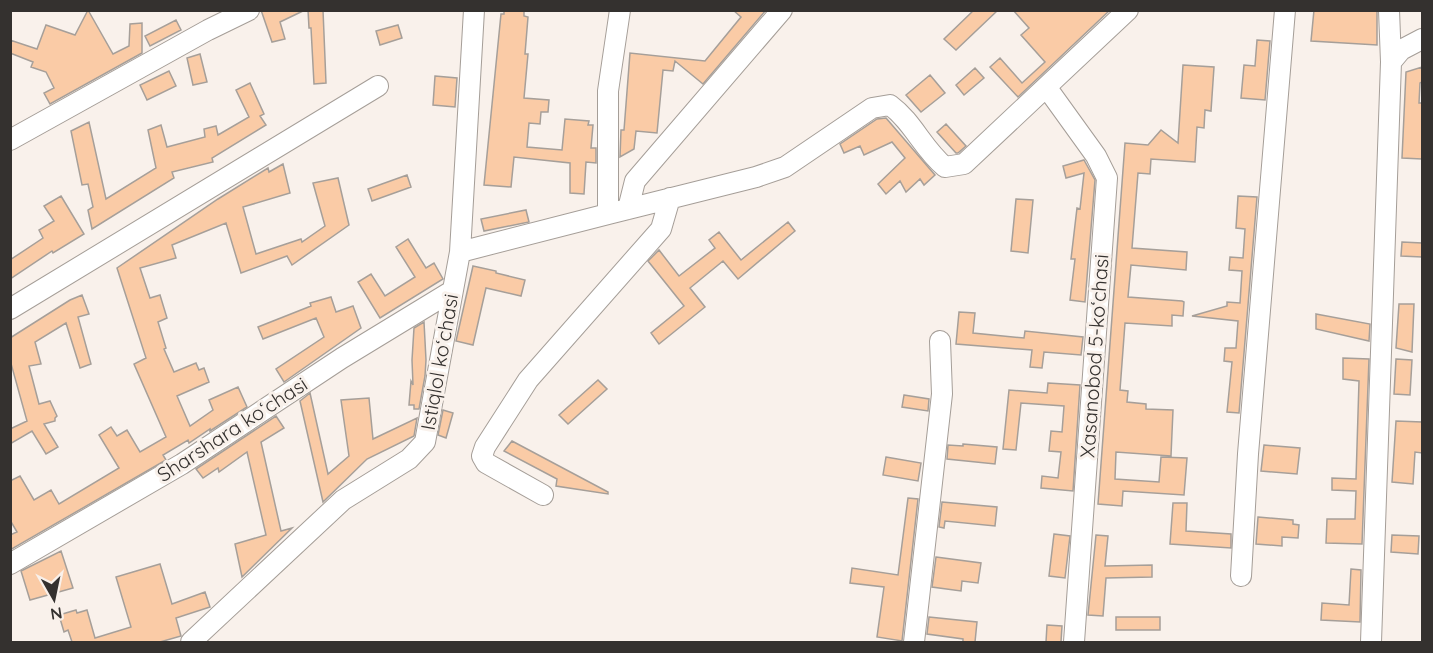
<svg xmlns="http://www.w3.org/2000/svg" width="1433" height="653" viewBox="0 0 1433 653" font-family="Quicksand,sans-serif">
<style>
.building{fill:#facba6;stroke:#a69f99;stroke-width:1.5}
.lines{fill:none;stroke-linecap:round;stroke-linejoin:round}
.minor-casing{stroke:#a59e98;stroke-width:22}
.minor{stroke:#fff;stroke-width:20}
.labels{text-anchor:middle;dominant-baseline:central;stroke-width:6;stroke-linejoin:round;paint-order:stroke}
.street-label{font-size:20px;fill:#34312f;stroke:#f9f1eb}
</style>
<rect width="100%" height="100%" fill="#f9f1eb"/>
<path class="building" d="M88 10 113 54 129 46 130 24 142 23V53L50 104 44 93 54 88 46 72 31 67 33 62 10 53V40L37 49 46 25 75 35Z
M261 10H305L280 22 285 39 272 42Z
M308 10H323L326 83 314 84 311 28H309Z
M504 10H524V16L528 17 525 54H528L524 98 549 100 548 112H541L540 124 529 123 527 147 562 150 565 119 589 121 588 125H593L591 148H596V163L586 162 584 194 570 193V163L514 157 511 187 484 185 501 14H504Z
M733 10H766L703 84 675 61 673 71 663 70 657 133 636 131 634 149 620 157 621 130H624L630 53 705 61 741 17Z
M974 10H998L956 50 944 39Z
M1013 10H1110L1018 97 990 67 1000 58 1022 83 1045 62 1021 35 1029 28Z
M1314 10H1377V45L1311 41Z
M176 20 181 30 150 46 145 36Z
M398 25 402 38 380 45 376 31Z
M1257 40 1270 41 1265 100 1241 98 1244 65 1255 66Z
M200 54 207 82 193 85 187 58Z
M1183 65 1214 67 1211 111 1205 110 1204 128 1197 127 1195 162 1151 159 1150 174 1138 173 1132 248 1187 252 1186 270 1131 265 1128 297 1182 301 1184 302 1183 316 1172 315V326L1125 323 1120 390 1128 391 1127 402 1146 404V409L1173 410 1171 456 1116 452 1115 479 1159 482 1161 457 1187 458 1184 495 1123 491 1122 506 1098 504 1125 143 1148 145 1161 130 1178 143Z
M1422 67V82L1420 83 1419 103H1422V159L1402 158 1406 72Z
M975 68 984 78 964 95 956 85Z
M169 71 176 86 147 100 140 85Z
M930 75 945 93 921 112 906 95Z
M435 76 457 78 455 107 433 105Z
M250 83 264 114 260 116 266 125 212 158 213 162 172 172 174 178 92 229 88 210 93 207 88 184 82 185 71 131 89 122 106 199 156 168 148 130 161 125 167 147 205 137 204 129 216 126 218 135 249 117 236 90Z
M886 118 935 175 924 185 920 179 906 192 900 181 886 194 878 184 905 158 892 142 864 155 860 146 844 153 840 144 877 119Z
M946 124 966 146 958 153H956L937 132Z
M1084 160 1095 180 1085 302 1070 300 1075 259H1071L1077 208 1080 209 1084 173 1066 178 1063 166Z
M283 164 290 193 243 207 256 254 301 239 302 242 325 226 313 183 338 178 349 225 292 265 287 256 241 273 226 223 172 245 176 258 140 268 150 298 160 295 167 318 158 322 166 348 164 349 174 372 196 363 199 370 204 368 209 382 177 396 190 426 213 410 209 400 238 387 247 407 210 431V429L189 443 188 440 163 455 166 460 10 550V535L17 532 10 520V481L20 476 34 500 51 490 59 504 119 468 99 435 111 427 117 436 127 430 140 452 166 437 134 364 146 358 117 268 218 199 268 168 269 172Z
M407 175 411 187 372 201 368 189Z
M61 196 84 234 53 253 52 251 10 279V260L43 238 39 230 54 221 44 206Z
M1238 196 1257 197 1239 413 1227 412 1232 362 1224 361 1225 348H1236L1238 321 1192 316 1227 306V302L1240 303 1242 271 1229 270 1230 257 1243 258 1245 229 1236 228Z
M1016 199 1033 200 1028 253 1011 251Z
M526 210 529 222 484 231 481 219Z
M788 222 795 231 738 279 723 261 690 288 705 307 659 344 651 333 684 306 648 261 659 250 679 276 715 248 709 240 719 232 741 260Z
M408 239 426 268 434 263 443 279 380 318 358 282 371 274 385 296 415 277 396 247Z
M1402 242 1422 243V257L1401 256Z
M473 266 496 271V273L525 280 521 296 486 288 473 345 456 341Z
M82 295 89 314 78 317 91 364 80 368 66 323 35 342 41 364 29 366 39 404 50 401 57 416 55 418V421L44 424 58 447 46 454 32 431 10 444V429L27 421 10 360V338L70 300Z
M331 297 336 312 353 306 361 328 284 382 276 369 324 337 316 318 263 339 258 327 311 306 310 303Z
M1399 304H1414L1412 352 1396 348Z
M959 312 975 313 973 333 1024 338 1025 331 1083 337 1081 355 1044 352 1042 368 1030 367 1032 350 956 344Z
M1316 314 1370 324 1369 341 1316 329Z
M424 322 426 360 425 376 419 409H414V405H409L411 381 413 385 412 360 414 328Z
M1343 358 1369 359 1362 544 1326 543 1327 519H1355L1356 491 1332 490V478L1356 479 1359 381 1343 379Z
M1396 359 1412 360 1410 395 1394 394Z
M598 380 607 389 568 424 559 415Z
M1048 383 1080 385 1073 491 1041 488 1042 476 1058 478 1061 452 1049 451 1051 431 1062 432 1064 406 1021 403 1016 450 1003 449 1009 390 1047 393Z
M310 393 328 474 349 456 341 400 369 398 373 439 417 418 414 436 367 459 323 502 300 401Z
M904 395 929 399 928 411 902 407Z
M443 410 453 413 446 438 438 435Z
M276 416 284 428 261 442 281 531 292 528 242 577 235 544 266 535 247 452 219 472 218 468 203 478 196 469Z
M1396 421 1422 422V453L1415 452 1413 484 1392 482Z
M512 441 608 492V494L556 486 557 479 504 451Z
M963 444 997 447 995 464 947 459 948 445 963 446Z
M1264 445 1300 448 1297 474 1261 471Z
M886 457 921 463 918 481 883 475Z
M908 498 918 499 902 641 877 637 884 587 850 583 852 568 898 575Z
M942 502 997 507 995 526 945 521 944 528 939 527Z
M1173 503H1187L1186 531 1231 534V548L1170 544Z
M1258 517 1293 520V524L1299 525 1298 538 1282 537V546L1256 544Z
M1054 534 1070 536 1065 578 1049 576Z
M1096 535 1108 536 1105 566 1152 565V577L1106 578 1103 616 1088 615Z
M1392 535 1419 536 1418 554 1391 552Z
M61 551 73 588 30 600 21 571Z
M936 557 981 563 978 583 962 581 961 591 932 587Z
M160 564 172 604 205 592 210 607 176 618 181 636 160 642H72L68 630 64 632 59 615 76 610 77 613 87 610 95 638 131 627 116 577Z
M1351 569 1361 570 1360 622 1321 620 1322 603 1349 605Z
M929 617 977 622 975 642H963V639L927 634Z
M1116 617H1160V630H1116Z
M1047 625 1062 626 1061 642H1046Z"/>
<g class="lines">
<g class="minor-casing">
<path id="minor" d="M1391 62 1401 50 1422 39
M1047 88 1096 156 1107 178 1074 642
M10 140 208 30 249 10
M628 209 635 181 782 10
M608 214 756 177 785 167 872 108 890 105C913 122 923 149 945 167L964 164 1128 10
M460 252 608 214V91L620 10
M10 309 378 86
M543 495 486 463 482 456 485 447 528 380 661 229 670 198
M10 564 182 464 342 358 452 291
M1241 576 1248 454 1285 10
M191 642 343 500 409 459 425 442 460 252 474 10
M914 642 942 394 940 341
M1371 642 1391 62 1389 10"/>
</g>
<use href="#minor" class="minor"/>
</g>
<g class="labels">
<g class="street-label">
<text transform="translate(1094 356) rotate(-86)">Xasanobod 5-koʻchasi</text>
<text transform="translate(439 362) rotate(-80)">Istiqlol koʻchasi</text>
<text transform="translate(232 429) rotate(-33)">Sharshara koʻchasi</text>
</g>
</g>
<rect width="1433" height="653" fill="none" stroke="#34312f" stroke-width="24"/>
<g transform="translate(54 599) rotate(171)" stroke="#f9f1eb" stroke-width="4.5" paint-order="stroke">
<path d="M0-4.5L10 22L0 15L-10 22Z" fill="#34312f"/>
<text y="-9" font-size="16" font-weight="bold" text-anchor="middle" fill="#34312f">N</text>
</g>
</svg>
